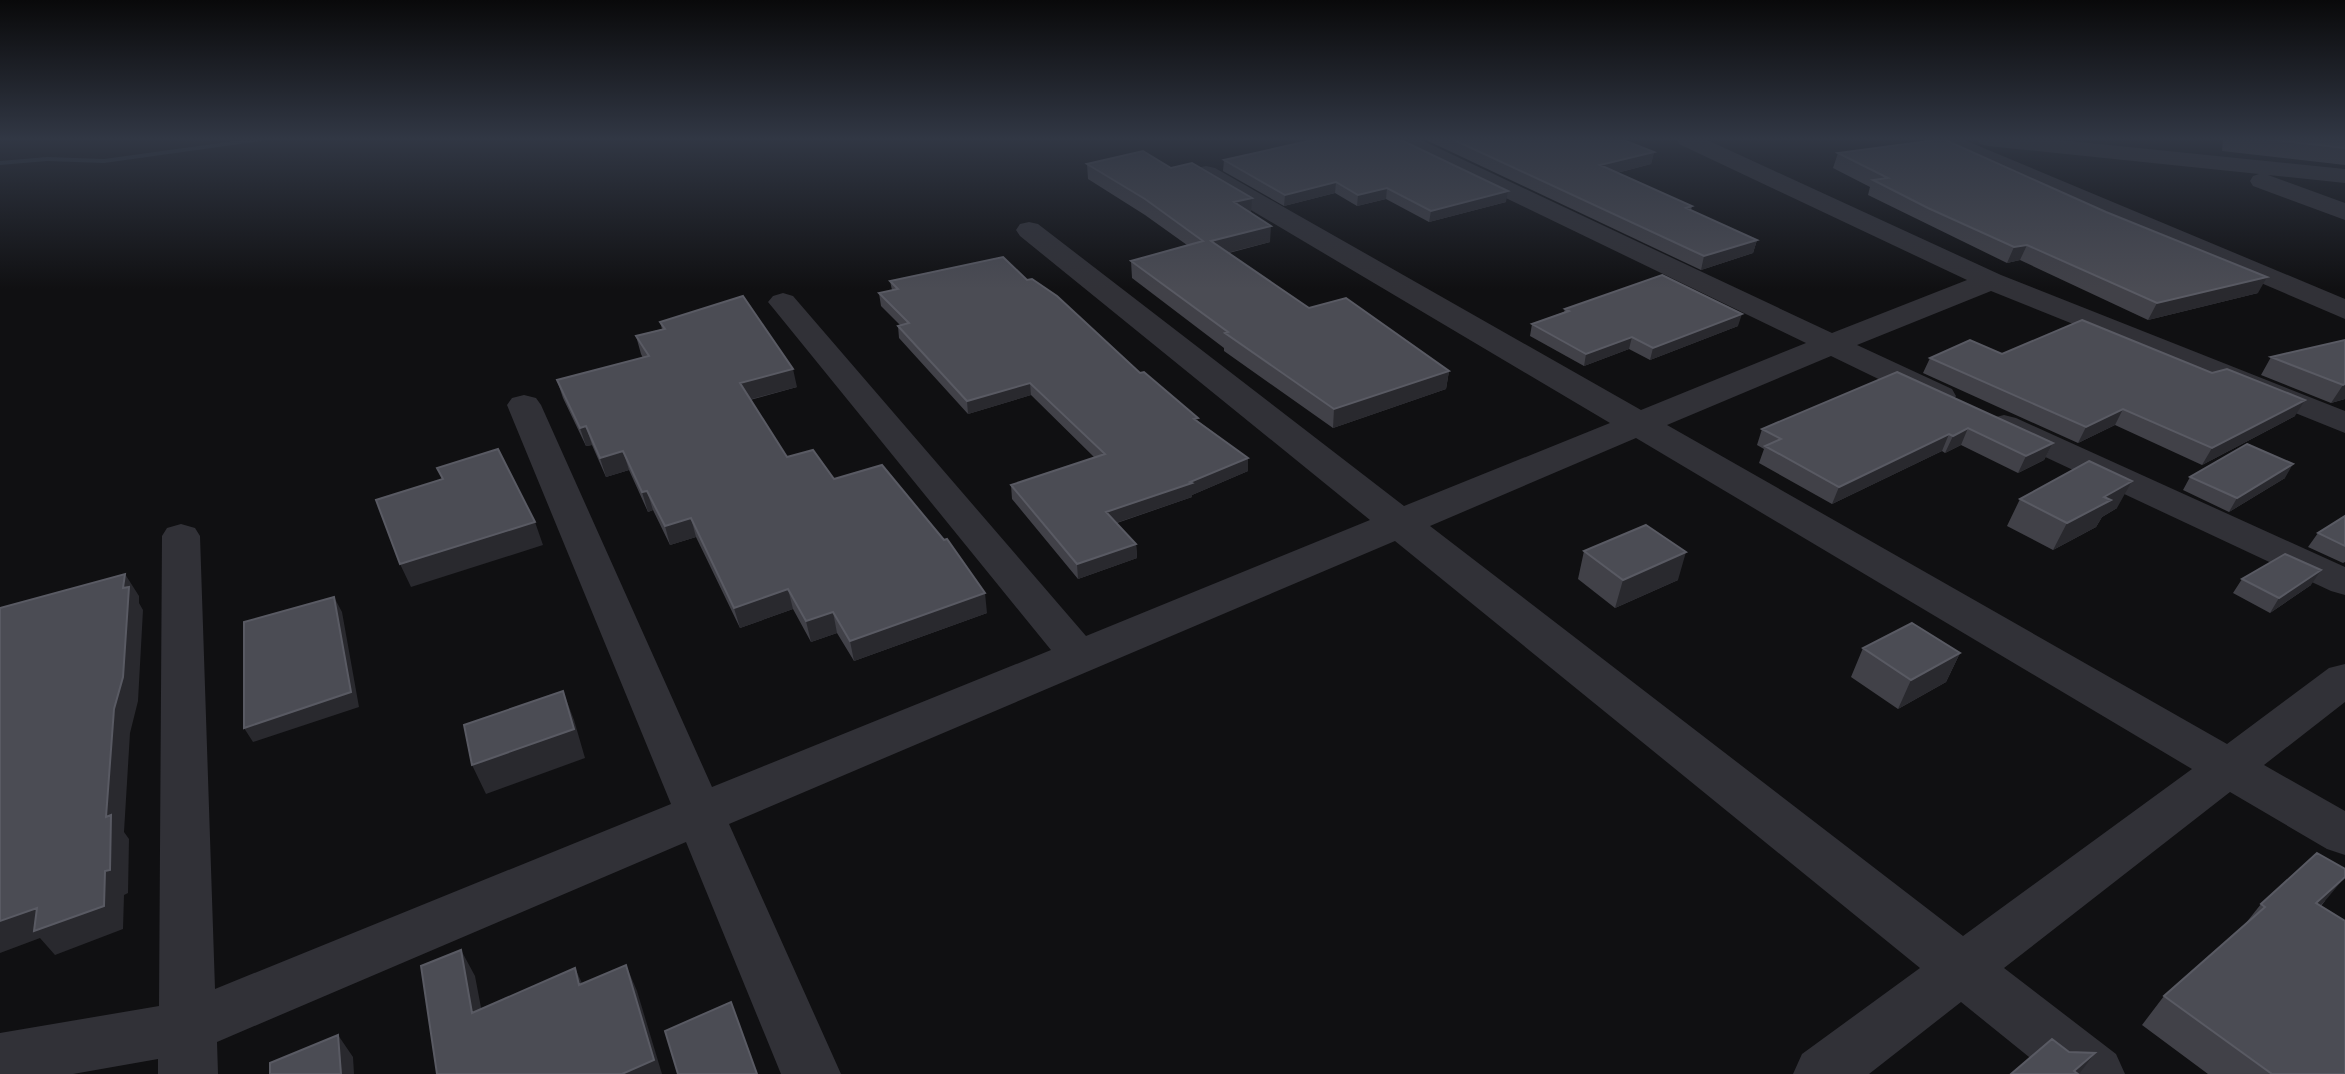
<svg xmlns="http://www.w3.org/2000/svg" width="2345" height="1074" viewBox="0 0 2345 1074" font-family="'Titillium Web',sans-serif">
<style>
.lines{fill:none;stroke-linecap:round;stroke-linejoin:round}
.stream{fill:#262e36;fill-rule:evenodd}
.minor{fill:#313137;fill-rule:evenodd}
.wall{fill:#414148}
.shaded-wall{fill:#29292e}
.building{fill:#4b4c54;stroke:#595a63;stroke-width:2}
</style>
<rect width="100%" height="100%" fill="#101012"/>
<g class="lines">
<path class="stream" d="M249 139H265L261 141 104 163 47 161 0 165V161L47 157 104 159Z"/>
<path class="minor" d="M1391 139H1419L1832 333 1967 280 1679 144 1676 139H1705L2001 275 2345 411V433L1991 291 1857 345 1952 389 1956 396 1952 403 1940 406 1928 403 1831 356 1667 425 2227 744 2329 668 2345 664V702L2264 765 2345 811V855L2327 849 2230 792 2004 968 2116 1054 2125 1074H2050L1961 1002 1869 1074H1793L1802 1054 1920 968 1395 541 729 824 841 1074H781L686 842 217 1042 218 1074H158V1059L73 1074H0V1033L159 1006 162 536 167 528 181 524 195 528 200 536 215 989 671 804 507 405 512 398 524 395 536 398 541 405 712 787 1051 650 773 308 768 302 773 296 783 293 793 296 1086 636 1370 520 1020 236 1016 230 1020 224 1029 222 1038 224 1404 506 1610 423 1197 178 1194 173 1197 168 1206 166 1215 168 1641 410 1806 343 1394 144ZM1636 438 2192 769 1963 936 1430 526Z
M1933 139H1962L2345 299V319L1936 144Z
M1977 139H2050L2345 169V183L2268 175 2345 203V220L2253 186 2250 181 2253 176 2259 174 1988 146 1980 144Z
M2004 415 2016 418 2345 567V595L2331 591 1992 432 1987 425 1992 418Z"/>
</g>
<path class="wall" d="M1424 139H1621L1654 152 1651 164 1617 173 1692 206 1691 210 1757 240 1753 253 1701 270Z
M2223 139H2345V165L2222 151Z
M1838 153 2258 293 2148 320 2020 260 2007 263 1868 195 1870 187 1833 168Z
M1224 160 1506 202 1429 222 1386 199 1357 206 1335 193 1284 206 1223 171Z
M1087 164 1171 168 1251 213 1270 242 1229 253 1309 308 1449 371 1446 389 1333 428 1224 351V348L1132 278 1131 261 1187 245 1145 215 1088 179Z
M1027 280 1198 421 1248 458V471L1192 495V497L1117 523 1136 544 1137 558 1078 579 1012 499 1011 485 1095 458 1031 395 968 414 899 338 898 326 900 325 881 306 879 293 892 290 890 281Z
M1565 309 1738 326 1650 360 1629 349 1584 366 1530 336 1532 324 1564 312Z
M660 322 797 387 750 400 787 457 834 479 987 613 854 661 837 633 811 642 793 609 740 628 696 537 670 545 653 510 648 512 629 470 606 477 592 445 586 446 563 398 557 380 643 358 641 354 636 336 662 329Z
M2345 340V399L2331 403 2261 375 2271 357Z
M2002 354 2295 416 2202 465 2115 425 2078 443 1923 373 1930 358Z
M1897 372 2053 443 2044 460 2018 473 1961 445 1945 453 1942 451 1832 504 1759 463 1764 449 1757 445 1762 429Z
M2190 477 2285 478 2229 512 2183 490Z
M2020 499 2117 508 2102 517 2096 527 2053 550 2007 526Z
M2345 516V562L2343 563 2308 547 2318 533Z
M1584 551 1678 580 1615 608 1578 579Z
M2242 579 2311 585 2270 613 2233 593Z
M1863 648 1960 653 1946 682 1898 709 1851 677Z
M2325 901 2321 906 2345 1074H2208L2142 1025 2164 996 2242 928 2261 904Z"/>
<path class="shaded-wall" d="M1654 152 1651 164 1597 178 1600 165Z
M1336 182 1335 193 1284 206 1285 195Z
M1387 188 1386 199 1357 206 1358 195Z
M1508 191 1506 202 1429 222 1431 211Z
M1252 198 1251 214 1234 202Z
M1271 226 1270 242 1211 257V241Z
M1757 240 1753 253 1701 270 1704 256Z
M2027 245 2020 260 2007 263 2014 247Z
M2267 277 2258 293 2148 320 2157 303Z
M1742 314 1738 326 1650 360 1653 348Z
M1632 337 1629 349 1584 366 1586 354Z
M793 369 797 387 744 401 740 383Z
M1449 371 1446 389 1333 428 1334 409Z
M1030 383 1031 395 968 414 967 401Z
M2345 384V399L2331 403 2343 385Z
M2305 400 2295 416 2202 465 2212 448Z
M2123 409 2115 425 2078 443 2086 427Z
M586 426 592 445 586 446 580 428Z
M1968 428 1961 445 1945 453 1953 436Z
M1949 434 1942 451 1832 504 1839 487Z
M2053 443 2044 460 2018 473 2026 456Z
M623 451 629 470 606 477 600 458Z
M1248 458V471L1192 495V497L1107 526 1106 512 1190 482Z
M2293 464 2285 478 2229 512 2237 498Z
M2132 481 2117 508 2102 517 2096 527 2053 550 2067 523 2104 497Z
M647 491 653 510 648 512 642 492Z
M691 518 696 537 670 545 665 526Z
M535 522 543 545 411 587 400 564Z
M1136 544 1137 558 1078 579 1077 564Z
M1686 552 1678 580 1615 608 1623 580Z
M2321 570 2311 585 2270 613 2279 598Z
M125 574 139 596V603L143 610 138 701 130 733 124 832 129 839 128 893 124 895 123 929 55 955 40 938 0 953V921L105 871 106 817Z
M788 589 793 609 740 628 734 608Z
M985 593 987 613 854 661 850 641Z
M334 597 342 612 359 707 253 742 244 728Z
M833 612 837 633 811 642 806 621Z
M1960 653 1946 682 1898 709 1911 680Z
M563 691 574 720 585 758 486 794 472 765Z
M2345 877 2325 901 2292 932 2316 903Z
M461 950 475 976 487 1039 472 1013Z
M626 965 637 991 662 1074H622Z
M575 968 587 994 579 985Z
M338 1035 353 1057 354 1074H341Z
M2095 1053 2079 1074 2074 1071Z"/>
<path class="building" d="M1317 139H1399L1508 191 1431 211 1387 188 1358 195 1336 182 1285 195 1224 160Z
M1452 139H1621L1654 152 1600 165 1692 206 1686 208 1757 240 1704 256Z
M1943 139 2106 212 2267 277 2157 303 2027 245 2014 247 1928 208 1873 180 1888 178 1838 153Z
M2265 139H2345V148Z
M1143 151 1171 168 1192 163 1252 198 1234 202 1271 226 1211 241 1309 308 1346 298 1449 371 1334 409 1225 333 1228 332 1131 261 1203 241 1145 199 1087 164Z
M1003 257 1027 280 1032 279 1057 296 1140 373 1144 372 1198 418 1194 419 1248 458 1190 482 1192 483 1106 512 1136 544 1077 564 1011 485 1105 454 1030 383 967 401 898 326 909 323 879 293 898 289 890 281Z
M1662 275 1742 314 1653 348 1632 337 1586 354 1532 324 1569 311 1565 309Z
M743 296 793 369 740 383 787 457 813 450 834 479 882 465 944 540 947 539 985 593 850 641 833 612 806 621 788 589 734 608 691 518 665 526 647 491 642 492 623 451 600 458 586 426 580 428 557 380 649 356 636 336 665 329 660 322Z
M2082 320 2212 373 2227 369 2305 400 2212 448 2123 409 2086 427 1930 358 1970 340 2002 354Z
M2345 340V384L2343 385 2271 357Z
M1897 372 2053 443 2026 456 1968 428 1953 436 1949 434 1839 487 1765 446 1781 439 1762 429Z
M2247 444 2293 464 2237 498 2190 477Z
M498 449 535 522 400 564 376 500 443 479 437 468Z
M2089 461 2132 481 2104 497 2111 500 2067 523 2020 499Z
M2345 516V546L2318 533Z
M1646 525 1686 552 1623 580 1584 551Z
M2285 554 2321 570 2279 598 2242 579Z
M125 574 123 588 129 587 123 677 114 709 106 817 111 815 110 870 105 871 104 906 34 931 37 908 0 921V608Z
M334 597 351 692 244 728V622Z
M1912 623 1960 653 1911 680 1863 648Z
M563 691 574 729 472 765 464 725Z
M2317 853 2345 869V877L2316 903 2345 921V1074H2272L2164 996 2265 907 2261 904Z
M461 950 472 1013 575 968 579 985 626 965 654 1060 622 1074H437L421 966Z
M731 1002 757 1074H678L665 1031Z
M338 1035 341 1074H270V1063Z
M2052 1039 2069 1052 2095 1053 2074 1071 2078 1074H2011Z"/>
<linearGradient id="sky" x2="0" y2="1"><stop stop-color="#09090a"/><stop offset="0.48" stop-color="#313744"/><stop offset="1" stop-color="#313744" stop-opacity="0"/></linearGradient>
<rect width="2345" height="289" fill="url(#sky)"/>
</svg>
